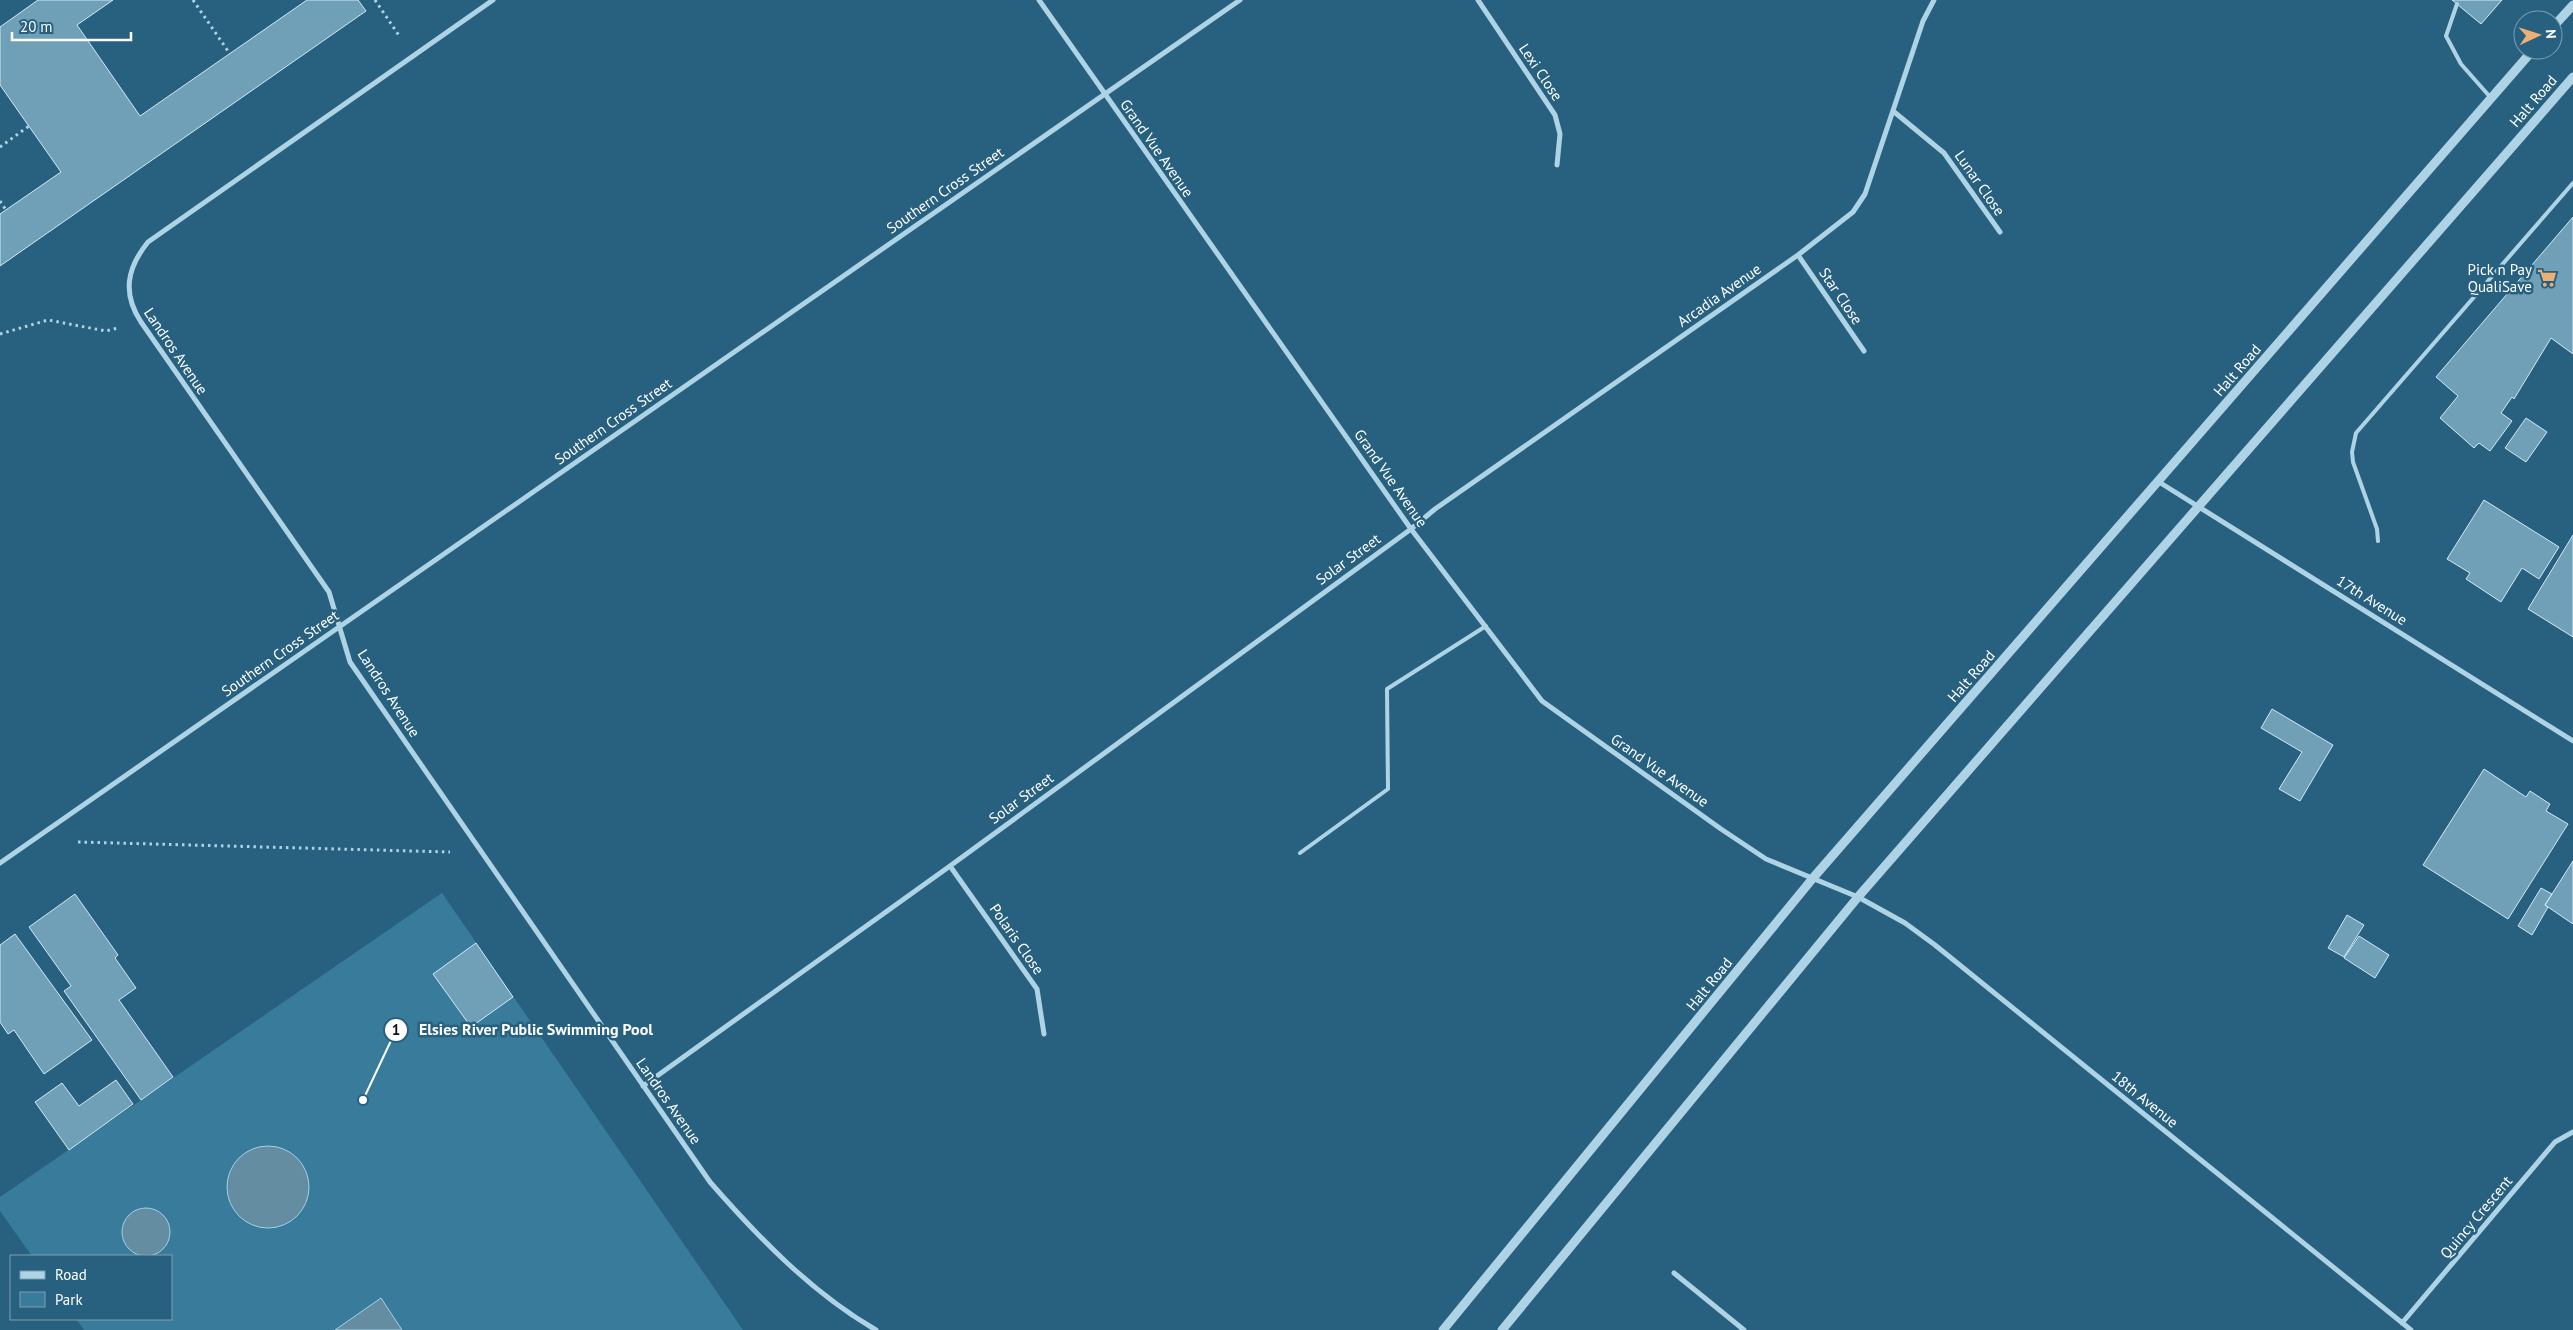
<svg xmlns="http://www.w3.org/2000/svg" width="2573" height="1330" viewBox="0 0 2573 1330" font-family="'PT Sans',sans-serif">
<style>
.green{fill:#387b9b}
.water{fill:#658da2;stroke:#a2d1e6}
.building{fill:#6fa0b8;stroke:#d1e9f5}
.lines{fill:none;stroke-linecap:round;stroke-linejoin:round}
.path{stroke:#aed3e5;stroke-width:3;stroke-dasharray:2.5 4;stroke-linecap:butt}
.service{stroke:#aed3e5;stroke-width:4}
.minor{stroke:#aed3e5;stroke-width:5}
.tertiary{stroke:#aed3e5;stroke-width:9}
.labels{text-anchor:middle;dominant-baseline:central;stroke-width:5;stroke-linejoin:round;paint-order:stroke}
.street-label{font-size:15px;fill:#fff;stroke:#27617f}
.poi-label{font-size:15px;fill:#fff;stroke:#27617f;text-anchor:end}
.leader{fill:none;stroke:#fff;stroke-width:2}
.callout-dot{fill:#fff;stroke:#27617f;stroke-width:2}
.mark-label{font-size:15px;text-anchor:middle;font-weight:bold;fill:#111}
.callout-label{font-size:16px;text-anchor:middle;font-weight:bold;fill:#fff;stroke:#27617f;stroke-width:5;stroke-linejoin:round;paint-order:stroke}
</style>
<rect width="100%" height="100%" fill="#27617f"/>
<path class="green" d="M442 893 743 1330H84L76 1319H171V1256H32L0 1211V1197Z"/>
<path class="water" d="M227 1187a41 41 0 1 1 82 0a41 41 0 1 1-82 0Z
M122 1232a24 24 0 1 1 48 0a24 24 0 1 1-48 0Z
M381 1298 402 1330H335Z"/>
<path class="building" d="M38 0H113L77 25 140 116 307 0H358L366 11 0 266V214L61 172 0 85V27Z
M2452 0H2502L2481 24Z
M2573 217V354L2551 338 2514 399 2512 397 2501 413 2512 421 2490 451 2479 443 2474 448 2440 418 2458 396 2436 377Z
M2526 418 2547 432 2526 462 2505 448Z
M2484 500 2559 547 2539 579 2522 568 2501 602 2466 579 2470 573 2447 559Z
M2573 535V637L2528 609Z
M2272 709 2333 745 2300 801 2279 789 2302 752 2261 728Z
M2484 769 2526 797 2530 791 2550 804 2546 811 2568 824 2508 919 2423 865Z
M2573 861V924L2545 905Z
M2541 888 2552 894 2545 905 2548 907 2532 935 2518 926Z
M75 894 118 955 115 958 136 988 119 1000 173 1077 141 1100 64 991 71 986 29 927Z
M2347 915 2364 925 2344 957 2328 948Z
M15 934 92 1040 44 1074 14 1030 8 1034 0 1022V945Z
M2359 936 2389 955 2375 978 2344 958Z
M476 943 513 997 471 1027 433 974Z
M116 1080 133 1104 69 1150 35 1102 62 1083 79 1106Z"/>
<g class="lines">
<path class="path" d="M193 0 230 54
M375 0 400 37
M0 147 29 126
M0 201 6 210
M0 334 48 320 106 331 118 328
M78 842 450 852"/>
<path class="service" d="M2457 4 2446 36 2461 64 2491 98
M2378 541 2377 529 2353 462 2352 452 2356 433 2573 183
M1300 853 1388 789 1387 689 1486 626"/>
<path class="minor" d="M493 0 148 242C127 268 122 293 141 322L329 592 350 662 710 1182C758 1237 812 1293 876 1330
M1039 0 1411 529 1542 701 1721 829 1766 859 1858 897 1905 923 1935 945 2411 1330
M1478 0 1555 115 1560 134 1557 165
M1893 111 1944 153 2000 232
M1798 255 1864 351
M2159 482 2573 741
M0 863 1240 0
M950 866 1037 989 1044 1034
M643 1086 950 866 1411 529 1435 509 1798 255 1853 212 1865 194 1923 21 1934 0
M1674 1273 1744 1330
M2402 1323 2555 1142 2573 1132"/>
<path class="tertiary" d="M2553 27 2573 5
M1443 1330 1813 878 2533 50
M1502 1330 1858 897 2573 77"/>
</g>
<defs>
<g id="supermarket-bare" transform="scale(1.5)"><path d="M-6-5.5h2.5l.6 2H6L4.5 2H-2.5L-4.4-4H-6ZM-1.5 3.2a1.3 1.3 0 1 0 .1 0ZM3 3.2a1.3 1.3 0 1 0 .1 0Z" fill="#eeaf74" stroke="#27617f" stroke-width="2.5" paint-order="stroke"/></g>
</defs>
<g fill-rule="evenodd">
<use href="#supermarket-bare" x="2547" y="278"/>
</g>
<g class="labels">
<g class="street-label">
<text transform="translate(1541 72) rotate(56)">Lexi Close</text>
<text transform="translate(2533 101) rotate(-49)">Halt Road</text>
<text transform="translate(1157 148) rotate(55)">Grand Vue Avenue</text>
<text transform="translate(1980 183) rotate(55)">Lunar Close</text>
<text transform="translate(945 190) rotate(-35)">Southern Cross Street</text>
<text transform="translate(1719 295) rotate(-35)">Arcadia Avenue</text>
<text transform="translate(1841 296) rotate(56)">Star Close</text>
<text transform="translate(176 351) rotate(56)">Landros Avenue</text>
<text transform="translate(2237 370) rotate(-49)">Halt Road</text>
<text transform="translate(613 421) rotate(-35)">Southern Cross Street</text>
<text transform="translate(1391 478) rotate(55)">Grand Vue Avenue</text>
<text transform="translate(1348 559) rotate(-36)">Solar Street</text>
<text transform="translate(2372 600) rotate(32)">17th Avenue</text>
<text transform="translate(280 653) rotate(-35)">Southern Cross Street</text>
<text transform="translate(1971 676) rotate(-49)">Halt Road</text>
<text transform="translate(389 693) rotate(57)">Landros Avenue</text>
<text transform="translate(1660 770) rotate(35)">Grand Vue Avenue</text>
<text transform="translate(1021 798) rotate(-36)">Solar Street</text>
<text transform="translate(1017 939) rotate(55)">Polaris Close</text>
<text transform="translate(1709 984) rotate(-51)">Halt Road</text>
<text transform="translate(2145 1099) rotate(39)">18th Avenue</text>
<text transform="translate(669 1101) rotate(55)">Landros Avenue</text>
<text transform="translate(2476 1217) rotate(-50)">Quincy Crescent</text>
</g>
<g class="poi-label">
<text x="2532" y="269">Pick n Pay<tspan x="2532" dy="17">QualiSave</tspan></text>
</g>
</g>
<path class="leader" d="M363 1100L396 1030"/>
<g class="callout-dot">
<circle cx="363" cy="1100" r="5"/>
<circle cx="396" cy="1030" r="12"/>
</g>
<g class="mark-label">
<text x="396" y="1035">1</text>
</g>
<g class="callout-label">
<text x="536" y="1035">Elsies River Public Swimming Pool</text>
</g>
<rect x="10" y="1255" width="162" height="65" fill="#27617f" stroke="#7da0b2"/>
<rect x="20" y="1271" width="25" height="8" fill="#aed3e5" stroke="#7da0b2"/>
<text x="55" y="1280" font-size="15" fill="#ffffff">Road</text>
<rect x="20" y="1292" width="25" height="15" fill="#387b9b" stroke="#7da0b2"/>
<text x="55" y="1305" font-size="15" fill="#ffffff">Park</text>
<g transform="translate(2538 35) rotate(86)"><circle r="24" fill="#27617f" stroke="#7da0b2"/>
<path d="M0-4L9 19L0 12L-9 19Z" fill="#eeaf74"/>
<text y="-8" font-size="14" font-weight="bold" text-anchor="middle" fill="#ffffff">N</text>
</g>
<path d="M12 32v8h119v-8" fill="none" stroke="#ffffff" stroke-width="2.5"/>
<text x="20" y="32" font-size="15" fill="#ffffff" stroke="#27617f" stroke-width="4" paint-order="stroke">20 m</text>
</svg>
